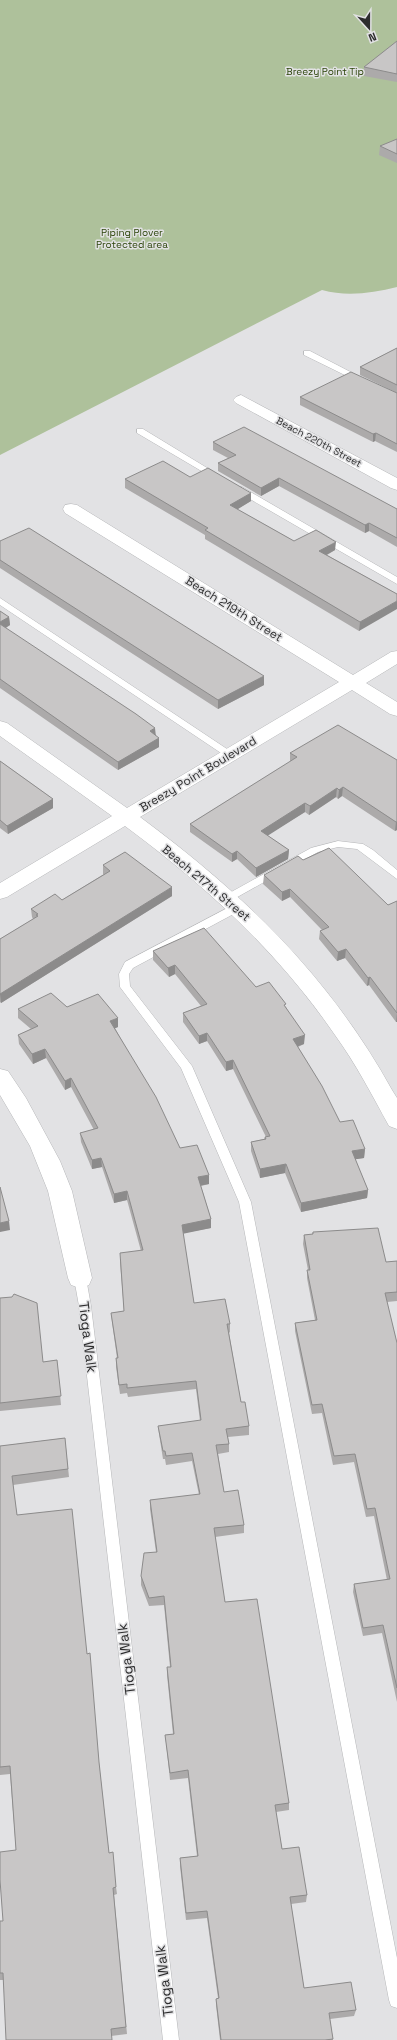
<svg xmlns="http://www.w3.org/2000/svg" width="397" height="2040" viewBox="0 0 397 2040" font-family="'Space Grotesk',sans-serif">
<style>
.green{fill:#aec19b}
.lines{fill:none;stroke-linecap:round;stroke-linejoin:round}
.service-casing{stroke:#b6b7b9;stroke-width:1}
.minor-casing{stroke:#b6b7b9;stroke-width:1}
.service{fill:#fff;fill-rule:evenodd}
.minor{fill:#fff;fill-rule:evenodd}
.wall{fill:#acaaaa}
.shaded-wall{fill:#8c8b8b}
.building{fill:#c8c6c6;stroke:#8c8b8b}
.labels{text-anchor:middle;dominant-baseline:central;stroke-width:3;stroke-linejoin:round;paint-order:stroke}
.far-park-label{font-size:10px;fill:#2d450b;stroke:#e2e2e4}
.far-street-label{font-size:10px;fill:#2d2d2e;stroke:#e2e2e4}
.street-label{font-size:12px;fill:#2d2d2e;stroke:#e2e2e4}
.near-street-label{font-size:14px;fill:#2d2d2e;stroke:#e2e2e4}
</style>
<rect width="100%" height="100%" fill="#e2e2e4"/>
<path class="green" d="M0 0H397V287C372 293 347 297 322 290L0 455Z"/>
<g class="lines">
<g class="service-casing">
<path id="service" d="M304 351H310L366 380 359 382 304 355Z
M137 429H143L222 477 218 479H215L137 433Z
M236 487H242L397 577V584L236 491Z
M0 598 233 753 235 755 233 757H227L0 605Z
M338 841 363 844 373 850 397 870V879L357 849 338 847 318 852 232 900H224L223 898 224 896 311 848Z
M237 903 241 904 242 907 241 910 133 968 129 974 130 986 192 1066 251 1202 397 1958V2008L391 2006 389 2000 239 1202 181 1068 120 987 119 974 125 962Z
M80 1273 84 1274 86 1278 91 1306 179 2040H163L79 1306 74 1278 76 1274Z"/>
</g>
<g class="minor-casing">
<path id="minor" d="M241 395 397 478V490L391 488 236 403 233 400 236 397Z
M71 504 77 505 353 675 391 652 397 651V664L366 683 397 702V716L390 714 352 690 140 817C244 894 329 976 392 1090L397 1098V1129L389 1126C372 1095 356 1064 335 1035 278 952 206 886 125 826L7 897 0 899V883L112 816 0 736V721L7 723 127 808 339 682 65 513 63 509 65 505Z
M0 1069 8 1071 26 1098 60 1161 72 1191 92 1278 89 1285 80 1288 71 1285 68 1278 48 1191 30 1146 0 1095Z"/>
</g>
<use href="#service" class="service"/>
<use href="#minor" class="minor"/>
</g>
<path class="wall" d="M397 41V82L364 76V67Z
M397 139V163L379 155 380 146Z
M397 348V452L375 441 373 442 300 405V397L393 391 360 375V367Z
M213 442 397 509V547L369 531 365 533 279 486 261 496 218 471V463L228 458 213 450Z
M190 477 251 493V501L237 509 294 541 335 550 327 555 397 594 359 631 205 539V535L125 488V479Z
M0 541 264 685 218 709 0 568Z
M0 611 9 617 10 625 6 628 156 735 159 747 118 770 0 688Z
M290 753 397 760V830L395 831 342 796 338 799 336 797 309 815 305 812 267 835 289 850 288 859 256 877 237 859 232 862 190 832V824L290 762Z
M0 761 53 799V808L8 834 0 828Z
M303 860 388 905 397 901V1022H396L369 985 367 986 345 958 337 961 319 939 320 931 322 930 290 897 282 901 263 884 264 875Z
M103 865 172 896 1 1003 0 1002V939L33 919 32 917 31 909 62 900 104 874H103Z
M153 951 256 987 286 1007 304 1044 298 1047 340 1122 365 1149 364 1158 355 1159 368 1190 367 1198 301 1212 285 1173 260 1178 251 1151V1142L264 1139 265 1137H266L233 1069 226 1071 207 1041 199 1044 183 1022V1013L201 1006 175 974 169 977 153 960Z
M67 1007 118 1027 115 1028 180 1148 209 1184 201 1186 211 1219V1228L183 1233 194 1303 230 1324V1332L229 1333 241 1402 249 1426V1435L228 1437 229 1444V1452L218 1454 224 1492 244 1525V1533L215 1537 225 1602 289 1803V1810L276 1812 282 1849 307 1895 306 1902 291 1904 304 1988 356 2010 354 2016 330 2019 333 2040H220L216 2005V1999L218 1998 207 1918 186 1920 180 1866V1858L197 1856 188 1778 170 1780 166 1743 165 1735 173 1734 167 1675V1667H170L164 1605 149 1606 141 1585V1576L156 1552 150 1509V1500L199 1495 192 1461 166 1465 165 1459H163L159 1434 158 1426 200 1421 196 1389 128 1397 127 1393 120 1394 116 1367V1358H117L112 1322 111 1313 124 1311 120 1262 141 1251 127 1200 114 1203 102 1167 92 1169 81 1142 80 1133 94 1130 71 1087 65 1090 46 1058 33 1064 19 1044 18 1035 31 1029 18 1018V1009Z
M313 1232 386 1262 397 1261V1301L387 1302 397 1343V1702L382 1633 363 1636 353 1592 354 1584 387 1580 374 1516 366 1517 354 1462 333 1465 322 1413 312 1414 295 1331V1323L315 1320 307 1278V1270H308L303 1244 304 1235 312 1234Z
M0 1298 43 1362 57 1360 61 1405 0 1411Z
M65 1438 69 1477 13 1485 17 1515 99 1763 109 1853 116 1887 117 1894 114 1895 127 2034 111 2036 3 1980H0V1921H3L16 1850 10 1774 0 1775V1446Z"/>
<path class="shaded-wall" d="M376 433 375 441 373 442V434Z
M279 478V486L261 496V488Z
M251 493V501L230 514V505Z
M369 523V531L365 533V525Z
M336 542 335 550 319 559V551Z
M397 601V609L359 631 360 622Z
M9 617 10 625 0 631V622Z
M264 676V685L218 709V700Z
M155 728 156 737 150 731Z
M159 738V747L118 770V762Z
M343 787 342 796 338 799 339 790Z
M337 788 336 797 309 815 310 806Z
M53 799V808L8 834 7 826Z
M305 803V812L261 840V831Z
M396 822H397V830L395 831Z
M289 850 288 859 256 877V868Z
M237 851V859L232 862V854Z
M172 887V896L1 1003 0 994Z
M290 889V897L282 901V892Z
M346 949 345 958 337 961 338 952Z
M175 965V974L169 977 168 968Z
M370 977 369 985 367 986 368 978Z
M397 1013V1022H396Z
M118 1018V1027L111 1030 110 1021Z
M207 1033V1041L199 1044V1036Z
M305 1035 304 1044 293 1048V1039Z
M45 1049 46 1058 33 1064 32 1054Z
M233 1060V1069L226 1071V1062Z
M71 1078V1087L65 1090V1081Z
M365 1149 364 1158 351 1160 352 1151Z
M101 1158 102 1167 92 1169V1160Z
M286 1164 285 1173 260 1178V1169Z
M209 1175V1184L198 1186V1177Z
M368 1190 367 1198 301 1212V1203Z
M127 1191V1200L114 1203V1194Z
M211 1219V1228L182 1234V1225Z
M9 1221 10 1230 0 1232V1223Z"/>
<path class="building" d="M397 41V74L364 67Z
M397 139V154L380 146Z
M397 348V385L360 367Z
M351 372 397 393V444L376 433 373 434 300 397Z
M244 427 397 509V538L369 523 365 525 279 478 261 488 218 463 236 455 213 442Z
M163 461 190 477 208 468 251 493 230 505 294 541 316 530 336 542 319 551 397 594V601L360 622 205 530 208 528 125 479Z
M29 528 264 676 218 700 0 560V541Z
M0 611 9 617 0 622Z
M0 624 136 714 155 728 150 731 159 738 118 762 0 679Z
M338 725 397 760V822H396L343 787 339 790 337 788 310 806 305 803 261 831 289 850 256 868 237 851 232 854 190 824 297 757 290 753Z
M0 761 53 799 7 826 0 820Z
M329 848 388 905 397 901V1013L370 977 368 978 346 949 338 952 320 931 329 927 290 889 282 892 264 875 298 856 303 860Z
M125 852 172 887 0 994V939L38 916 36 915 38 914 31 909 55 894 62 900 110 871 103 865Z
M204 928 256 987 269 982 286 1004 284 1005 305 1035 293 1039 322 1086 340 1122 353 1120 365 1149 352 1151 368 1190 301 1203 286 1164 260 1169 251 1142 266 1139 265 1137 270 1136 233 1060 226 1062 207 1033 199 1036 183 1013 207 1004 175 965 168 968 153 951Z
M51 993 67 1007 98 994 118 1018 110 1021 156 1097 180 1148 197 1145 209 1175 198 1177 211 1219 182 1225 194 1303 225 1299 230 1324H227L241 1402H245L249 1426 226 1429 229 1444 216 1445 224 1492 238 1490 244 1525 214 1528 225 1602 257 1599 289 1803 275 1805 282 1849 299 1847 307 1895 290 1897 304 1988 351 1982 356 2010 329 2013 333 2039 325 2040H221L216 1999 219 1998 207 1911 186 1913 180 1858 198 1856 188 1770 170 1773 165 1735 174 1734 167 1667H171L164 1596 149 1598 141 1576 144 1553 157 1552 150 1500 200 1494 192 1453 166 1456 165 1451H163L158 1426 201 1420 196 1381 127 1388V1384L119 1385 116 1358H118L111 1313 124 1311 120 1253 143 1250 127 1191 114 1194 101 1158 92 1160 80 1133 98 1128 71 1078 65 1081 45 1049 32 1054 18 1035 38 1026 18 1009Z
M0 1187 9 1221 0 1223Z
M378 1228 386 1262 397 1261V1292L385 1293 397 1343V1688L383 1625 363 1628 354 1584 390 1579 375 1508 367 1509 355 1454 334 1456 322 1404 312 1405 295 1323 317 1320 307 1270H310L304 1235 313 1234V1232Z
M14 1294 37 1303 43 1362 57 1360 61 1396 0 1403V1298L12 1297Z
M65 1438 68 1469 12 1476 17 1515 72 1509 87 1654 90 1653 99 1762 109 1853 113 1852 116 1887 113 1888 126 2027 111 2029 112 2040H6L3 1973H0V1921H3L0 1880V1852L16 1850 10 1766 0 1767V1446Z"/>
<g class="labels">
<g class="far-park-label">
<text x="325" y="71">Breezy Point Tip</text>
<text x="132" y="232">Piping Plover<tspan x="132" dy="12">Protected area</tspan></text>
</g>
<g class="far-street-label">
<text transform="translate(319 442) rotate(28)">Beach 220th Street</text>
</g>
<g class="street-label">
<text transform="translate(234 609) rotate(32)">Beach 219th Street</text>
<text transform="translate(198 774) rotate(-31)">Breezy Point Boulevard</text>
<text transform="translate(206 883) rotate(40)">Beach 217th Street</text>
</g>
<g class="near-street-label">
<text transform="translate(88 1337) rotate(83)">Tioga Walk</text>
<text transform="translate(126 1659) rotate(-97)">Tioga Walk</text>
<text transform="translate(164 1981) rotate(-97)">Tioga Walk</text>
</g>
</g>
<g transform="translate(369 28) rotate(159)" stroke="#e2e2e4" stroke-width="3" paint-order="stroke">
<path d="M0-3L7 15L0 10L-7 15Z" fill="#2d2d2e"/>
<text y="-6" font-size="11" font-weight="bold" text-anchor="middle" fill="#2d2d2e">N</text>
</g>
</svg>
